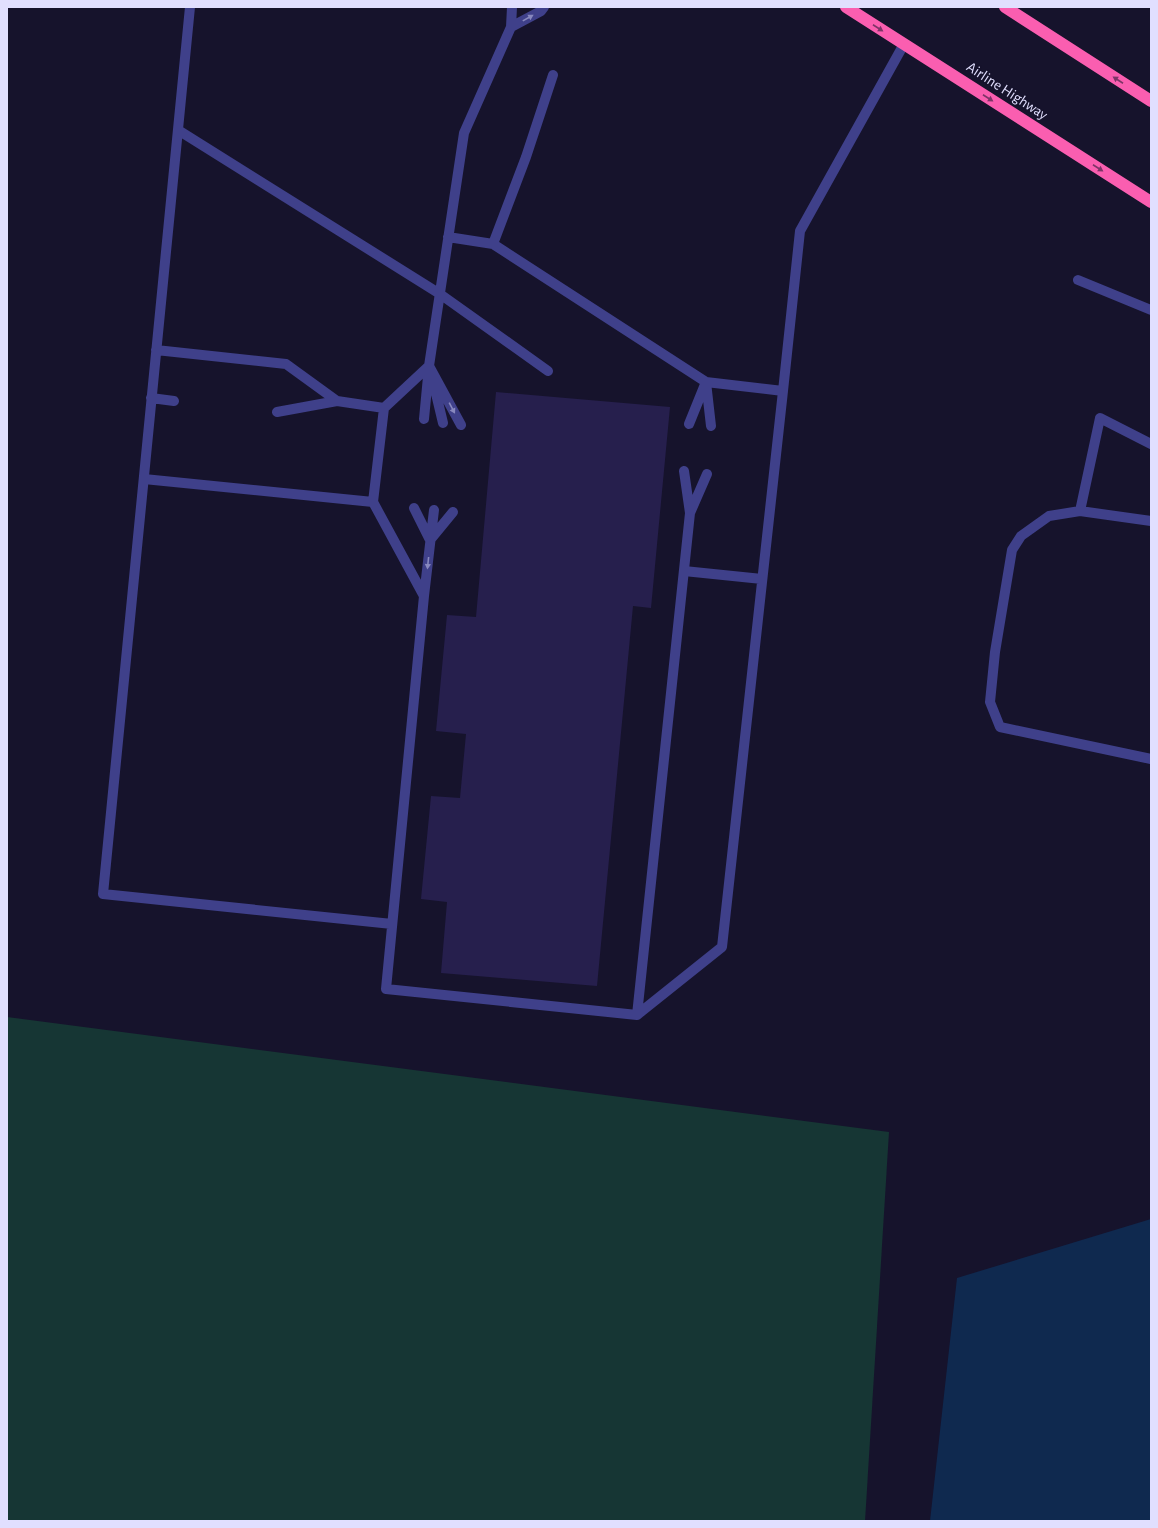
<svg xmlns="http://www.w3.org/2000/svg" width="1158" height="1528" viewBox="0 0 1158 1528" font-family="'Alegreya Sans',sans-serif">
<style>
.green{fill:#163634}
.water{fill:#0f294f}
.building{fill:#261f4d}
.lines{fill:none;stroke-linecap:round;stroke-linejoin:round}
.lane{stroke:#3f408a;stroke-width:10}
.highway{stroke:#fa5eb0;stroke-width:12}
.oneway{fill:#8888be}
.oneway2{fill:#7d3567}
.labels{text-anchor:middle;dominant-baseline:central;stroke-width:3;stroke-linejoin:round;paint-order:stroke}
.street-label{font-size:15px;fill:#e1dffe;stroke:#16132c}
</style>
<rect width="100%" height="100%" fill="#16132c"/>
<path class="green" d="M7 1017 889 1132 865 1521H7Z"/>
<path class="water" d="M1151 1219V1521H930L957 1278Z"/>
<path class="building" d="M496 392 670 407 651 608 633 606 597 986 441 973 447 902 421 899 431 796 460 798 466 734 436 731 447 615 476 617Z"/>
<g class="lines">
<path class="lane" d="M190 7 103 894 392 924
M511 27 541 11 544 7
M178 130 440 294 548 371
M448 237 493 244 706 382 783 391 800 231 904 44
M493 244 526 157 553 75
M1078 280 1151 310
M156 350 286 364 337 401 384 408
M429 366 384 408 373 502 424 596 386 989 637 1015 722 947 783 391
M429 366 461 425
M433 381 443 423
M151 398 174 401
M277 412 337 401
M424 419 429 366 464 133 511 27 512 7
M689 424 706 382 711 426
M1151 444 1100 418 1080 511 1151 521
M684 471 690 513 707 474
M144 479 373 502
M414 508 430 540 453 512
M1080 511 1049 516 1021 536 1012 550 995 652 990 702 1000 727 1151 759
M684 571 762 579
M424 596 434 510
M637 1015 690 513"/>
<path class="highway" d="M846 7 1151 202
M1005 7 1151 101"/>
</g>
<defs><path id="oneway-solid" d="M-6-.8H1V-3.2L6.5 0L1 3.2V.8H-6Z"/></defs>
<g class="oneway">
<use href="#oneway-solid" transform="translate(528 18) rotate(-29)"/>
<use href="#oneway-solid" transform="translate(452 408) rotate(62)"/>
<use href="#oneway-solid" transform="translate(428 563) rotate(96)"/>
</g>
<g class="oneway2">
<use href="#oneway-solid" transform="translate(878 28) rotate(33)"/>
<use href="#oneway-solid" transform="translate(1118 80) rotate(-147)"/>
<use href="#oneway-solid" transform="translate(988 98) rotate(33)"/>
<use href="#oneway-solid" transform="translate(1098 168) rotate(33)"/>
</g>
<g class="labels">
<g class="street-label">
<text transform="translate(1007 91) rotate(33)">Airline Highway</text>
</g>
</g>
<rect width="1158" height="1528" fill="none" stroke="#e1dffe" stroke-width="16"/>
</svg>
